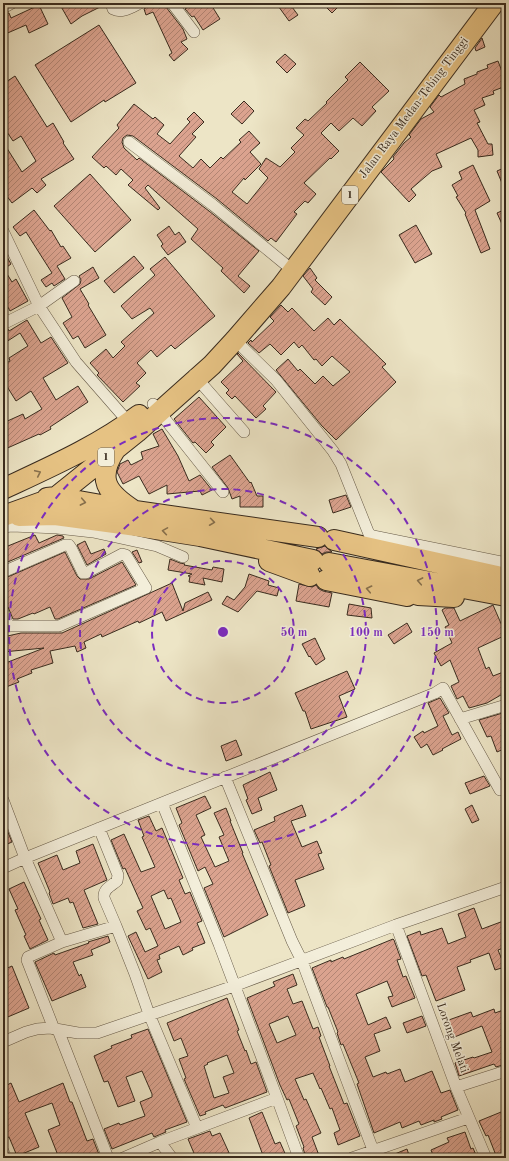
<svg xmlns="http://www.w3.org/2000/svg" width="509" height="1161" viewBox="0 0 509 1161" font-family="'Old Standard TT',serif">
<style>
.building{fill:url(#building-hatch);stroke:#392b1e;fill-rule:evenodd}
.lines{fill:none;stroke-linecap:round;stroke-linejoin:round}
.street-casing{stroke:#665a48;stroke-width:12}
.highway-casing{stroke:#392b1e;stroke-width:22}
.street{stroke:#f3eeda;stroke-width:11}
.highway{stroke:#e6c283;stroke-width:20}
.oneway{stroke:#876f4b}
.ring{fill:none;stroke:#7b2cbf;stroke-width:2;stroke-dasharray:7 5}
.labels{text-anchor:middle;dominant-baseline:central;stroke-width:3;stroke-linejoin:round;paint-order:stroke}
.shield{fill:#f3eeda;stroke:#716656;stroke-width:1}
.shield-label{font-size:11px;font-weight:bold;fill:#392b1e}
.street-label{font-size:12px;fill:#392b1e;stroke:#f3eeda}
.centre{fill:#7b2cbf;stroke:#f3eeda;stroke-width:2}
.ring-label{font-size:12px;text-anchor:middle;font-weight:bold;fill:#7b2cbf;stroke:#f3eeda;stroke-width:3;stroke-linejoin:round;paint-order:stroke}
</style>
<defs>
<pattern id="building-hatch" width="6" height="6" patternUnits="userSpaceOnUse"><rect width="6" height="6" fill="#dba38f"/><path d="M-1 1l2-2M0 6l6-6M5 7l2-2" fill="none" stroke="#b38574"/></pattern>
</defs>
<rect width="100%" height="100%" fill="#ede5c6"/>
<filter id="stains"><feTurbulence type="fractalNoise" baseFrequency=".005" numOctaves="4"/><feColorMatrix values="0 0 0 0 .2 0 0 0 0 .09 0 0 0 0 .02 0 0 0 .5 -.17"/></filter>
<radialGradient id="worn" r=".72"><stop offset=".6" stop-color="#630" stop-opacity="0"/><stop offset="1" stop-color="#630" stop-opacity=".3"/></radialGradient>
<path class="building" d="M59 3H104V5L82 16 71 24Z
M147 3H165L166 7 183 29 187 39 181 42 188 49 174 61 169 55 172 53 153 12 146 15 144 9 147 7Z
M185 3H210L220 19 203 30 194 16 192 17 185 9 188 7Z
M276 3H289L298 15 289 21Z
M322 3H342L332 13Z
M39 5 48 24 29 33 26 25 3 35V15L9 13 11 18Z
M99 25 136 83 105 102 104 100 71 122 35 65Z
M482 38 485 47 476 51 475 48Z
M285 54 296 64 287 73 276 62Z
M498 61 506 82V86L493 91 494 94 482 98 485 105 474 110 480 122 477 123 488 144H492L493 155 478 157V150L471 138 436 154 442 167 432 171 411 189 416 195 409 202 381 172 394 159 393 157 404 143 411 137 409 135 421 119 434 112 430 107 439 95 441 97 465 84 464 79 477 74V72L488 68 487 65Z
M360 62 389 91 372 107 376 111 362 126 353 118 339 131 331 123 321 133 339 151 331 159 330 158 304 183 316 194 308 203 305 201 294 212 297 214 276 242 271 238 268 241 217 199 133 136 127 135 123 138 122 142 124 148 137 160 139 158 209 211 259 251 238 276 250 286 244 293 221 271 223 268 191 239 198 229 148 185 145 188 160 208 158 210 128 185 133 180 121 169 116 175 106 166 104 168 92 157 119 128 117 125 134 104 153 119 155 117 164 125 157 134 170 144 190 122 187 119 194 112 204 122 192 134 196 137 179 156 193 168 201 159 210 168 221 157 223 159 241 142 239 140 249 131 260 143 250 152 261 164 245 180 244 178 232 192 247 204 268 178 259 169 266 158 280 167 295 152 291 148 304 135 296 128 305 119 308 121 327 103 326 102 348 80 345 77Z
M15 76 47 127 53 123 64 142 63 143 74 159 41 179 46 185 37 193 32 188 12 203 3 191V142L22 172 36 161 21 136 13 141 3 126V84Z
M244 101 254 111 242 124 231 114Z
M473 165 490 201 475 210 490 249 481 253 465 214 466 213 456 197 458 196 452 185 462 179 459 172Z
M506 167V193L497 171Z
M90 174 131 220 95 252 54 206Z
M506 209V233L497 213Z
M34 210 50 231 51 230 61 247 63 246 71 258 57 266 65 279 54 286 52 283 46 287 41 280 52 273 26 232 20 236 13 227Z
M416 225 432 254 415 263 399 235Z
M169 226 175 235 179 232 186 242 168 255 161 246 163 244 157 235Z
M3 250 11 264 4 269 12 282 16 279 28 301 10 311 4 300 6 299 3 294Z
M134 256 144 268 114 293 104 281Z
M165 257 215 316 175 349 171 345 157 357 151 350 137 363 146 373 136 383 140 386 123 402 97 375 99 373 90 363 106 349 113 358 125 346 121 342 154 313 150 308 132 319 121 306 155 275 150 269Z
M93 267 99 278 80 289 89 304 88 305 106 335 85 348 78 336 73 339 63 323 72 317 62 298 80 284 81 280 79 276Z
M310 268 317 278 315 280 332 297 325 305 311 292 313 289 303 276Z
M281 305 288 312 292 308 314 331 328 318 334 325 340 319 386 364 382 367 396 382 336 440 322 426 276 370 288 359 298 371 300 369 315 384 323 376 333 386 350 372 332 356 322 366 316 359 314 360 302 345 299 348 294 342 281 355 270 344 259 353 248 343 251 340 252 342 274 321 270 317Z
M27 320 41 343 51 337 68 363 43 378 56 400 78 386 88 402 50 427 51 429 40 435 39 434 3 450V423L23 414 25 419 42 409 31 391 16 401 3 380V365L10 361 9 358 28 346 20 333 3 344V331L8 329 9 331Z
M238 353 276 392 263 406 266 409 256 418 235 396 232 399 226 393 229 390 221 382 243 361 237 354Z
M199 397 226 427 211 442 214 445 206 453 195 442 193 443 174 419Z
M162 429 178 456 189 481 200 475 212 490 202 495 200 491 167 494V485L149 494 139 476 123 484 117 472 120 464 128 460 131 465 143 459 141 452 159 446 153 434Z
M230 455 250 483 251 482 257 496H263V507H240V496L232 499 228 488 212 467Z
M346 495 351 507 333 513 329 500Z
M35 535 39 543 57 535 63 536 64 538 3 564V548Z
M85 541 91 554 104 549 106 554 87 565 77 545Z
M325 546 332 552H326L322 554 316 549Z
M137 550 142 562 139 563 132 552Z
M65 552 77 576 80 579H89L122 562 136 585 58 619H55L50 607 34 614 33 613 18 619H13L8 607 3 605V579Z
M170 559 180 563 185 564 184 565 212 570 213 567 224 569 222 582 203 578 205 585 189 582 190 576H188L192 574 168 570Z
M249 574 269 581 268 585 279 588 277 596 257 591 238 612 222 604 227 596 234 600 245 587Z
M172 583 183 611 185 603 208 592 212 600 166 621 162 612 139 623 138 621 102 637 101 634 84 642 86 648 77 652 75 646 50 651 53 663 31 670 32 673 17 679 19 682 6 687 3 680V664L44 648 3 652V637L21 633H62Z
M299 584 312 587 316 585 319 589 323 591 332 593 329 607 296 601Z
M349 604 371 608 372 618 347 615Z
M493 605 506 635 478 648 486 669 489 667 493 676 506 671V692L487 703 469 708 463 696 457 699 451 686 459 682 450 660 441 666 434 653 452 643 445 627 449 625 442 610 445 608H454L460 621Z
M407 623 412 632 394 644 388 635Z
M315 638 325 659 316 665 310 656 309 657 302 644Z
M347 671 355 689 339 696 347 717 311 729 305 711H303L295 693Z
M440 698 449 713 443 716 452 735 458 732 461 739 442 749 443 750 433 755 427 744 421 748 414 737 423 731 424 733 438 726 428 703Z
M506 712V748L497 752 491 736 487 737 479 720Z
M236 740 242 755 226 761 221 746Z
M270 772 277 790 258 798 262 810 252 814 246 800 248 799 243 785Z
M484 776 490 786 470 794 465 783Z
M205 796 211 808 196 815 205 835 201 837 215 867 229 861 219 837 224 835 214 813 226 808 231 821H230L243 853H242L268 915 224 937 204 888 213 884 205 867 198 871 179 825 182 823 176 808Z
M302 805 306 816 291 821 302 847 317 841 322 853 318 854 324 869 295 880 305 906 288 913 269 866 271 865 262 842 260 843 254 830 275 821 274 817Z
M472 805 479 820 472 823 465 809Z
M149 816 156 831 162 828 183 878 179 880 185 894 190 892 202 921 197 923 205 943 192 948 193 950 183 955 179 946 159 955 160 959 157 960 162 972 148 979 128 936 136 932 145 952 158 946 150 928 146 930 137 911 143 908 125 868 123 869 111 840 124 834 141 872 155 867 142 837 144 836 138 820ZM164 890 168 899 171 898 181 922 165 929 151 896Z
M3 820 12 842 3 846Z
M93 844 107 880 84 890 98 924 83 928 73 902 70 903 68 898 53 904 49 893 50 892 38 863 57 855 63 870 80 863 76 851Z
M24 882 41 919 39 920 48 940 30 949 24 936 26 935 15 910 18 909 9 889Z
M474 908 482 929 506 920V947L498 950 505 967 495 970 489 953 470 960 471 962 457 967 465 990 436 1001 426 975 422 976 407 936 420 931 421 935 442 928 448 944 466 937 458 914Z
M108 936 110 942 91 950 93 955 73 962 79 976 81 974 86 987 52 1001 35 962 54 953 55 955 89 943 88 942Z
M393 939 394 940 401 959 397 960 403 977 406 976 415 998 392 1007 388 997 393 996 387 981 356 994 368 1025 386 1017 391 1028 374 1034 380 1051 365 1057 373 1077 386 1072 387 1074 400 1069 405 1082 432 1071 441 1093 450 1090 458 1110 441 1117 442 1119 434 1122V1120L421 1125 419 1121 402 1128 400 1122 374 1133 357 1084 359 1083 343 1044 341 1045 337 1033 338 1032 328 1007H327L312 968 331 960V962L343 957 344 959Z
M12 966 29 1008 3 1019V970Z
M293 974 297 985 287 989 293 1004 302 1001 313 1029 318 1027 321 1036 319 1037 330 1066H329L344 1104 347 1103 360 1136 338 1145 334 1133 340 1130 332 1108 330 1109 321 1088 320 1089 313 1073 295 1079 304 1100 306 1099 321 1133 312 1137 320 1158H306L303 1148 304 1147 296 1126 299 1124 289 1099 287 1100 280 1085 247 998 275 986 273 982ZM288 1016 296 1035 277 1043 269 1024Z
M227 998 239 1030 237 1031 245 1051 246 1050 251 1064 256 1062 267 1092 225 1108 223 1105 205 1112 206 1114 200 1116 184 1079 186 1078 179 1059 188 1056 181 1038 174 1041 167 1023ZM227 1055 234 1073 223 1077 229 1093 214 1098 204 1066 208 1064 207 1063Z
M494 1009 495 1013 506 1009V1064L496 1067 494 1064 459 1076 455 1063 473 1057 474 1058 492 1052 482 1026 452 1038 446 1021 471 1012 473 1017Z
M422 1016 426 1026 407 1033 403 1023Z
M148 1029 187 1122 165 1130 166 1132 154 1137 152 1133 112 1149 104 1129 119 1123 120 1125 145 1116 140 1102 152 1097V1094L142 1071 126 1077 135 1101 118 1107 108 1081 104 1082 94 1056 112 1048 111 1046 132 1038 131 1035Z
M11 1083 19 1102 63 1083 70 1102H72L87 1141 93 1139 100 1157 96 1158H59L48 1130 60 1125 52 1103 25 1113 39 1147 17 1156 9 1137 7 1138 3 1127V1087Z
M506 1110V1158H497L488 1135 486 1136 479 1121Z
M262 1112 275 1144 280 1142 287 1158H264L249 1118Z
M210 1131 212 1136 220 1133 230 1155 223 1158H196L188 1139Z
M465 1132 471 1149 473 1148 476 1155 470 1158H451L449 1153 438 1158H434L431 1150 449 1142 447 1138Z
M407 1149 410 1158H385Z"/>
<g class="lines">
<g class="street-casing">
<path id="street" d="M111 3 113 9C122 14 132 7 140 3
M172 3 194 32
M3 8 12 3
M129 142 213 205 285 264
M3 231 39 306 76 362 131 425
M3 324 39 306 74 281
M235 340 276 380 333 451 341 464 369 534 373 536 506 563
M194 375 244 432
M153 404 223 492
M3 527 12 526 57 528 93 532 157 546 183 557
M3 572 65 545H69L71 548 83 573H86L122 554 126 555 146 588 59 626H10L3 627
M3 612 7 623 10 626
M460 719 506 705
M225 777 292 941 302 961 376 1158
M3 800 25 858 62 942
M162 803 219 944 277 1098
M3 868 25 858 435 693 443 688 500 790
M396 925 456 1087 486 1158
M116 926 135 974 149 1014 197 1128
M54 1029 27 960 28 957 62 942 116 926 104 898C103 889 111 886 117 881L118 875 99 828
M58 1030 108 1158
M3 1042 26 1032 37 1029 50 1028 78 1033H97L234 986 396 925 506 887
M456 1087 506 1071
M160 1142 172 1158
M3 1151 6 1158
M123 1158 160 1142 277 1098 299 1158
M352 1158 468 1118"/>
</g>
<g class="highway-casing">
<path id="highway" d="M115 450C96 479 107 493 133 510
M3 489C50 467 98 446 139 415
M47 498 56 497 135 511 318 537
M3 516 56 497 137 432 212 365 235 340 281 287 494 3
M19 516 55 515 137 526 200 536 313 560
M334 540 506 578
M269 561 310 576
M329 563 506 596
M326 580 407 596
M418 595 454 597"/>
</g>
<use href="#street" class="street"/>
<use href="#highway" class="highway"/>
</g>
<defs><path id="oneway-chevron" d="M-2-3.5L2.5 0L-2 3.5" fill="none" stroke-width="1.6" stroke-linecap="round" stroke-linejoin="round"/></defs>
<g class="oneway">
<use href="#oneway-chevron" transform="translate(38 473) rotate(-25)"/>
<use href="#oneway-chevron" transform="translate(83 502) rotate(11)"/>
<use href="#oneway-chevron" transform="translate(212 522) rotate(8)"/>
<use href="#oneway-chevron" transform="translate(165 531) rotate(-171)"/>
<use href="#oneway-chevron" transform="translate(420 581) rotate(-169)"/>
<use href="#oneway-chevron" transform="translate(369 589) rotate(-168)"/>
</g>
<g class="ring">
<circle cx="223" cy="632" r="71"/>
<circle cx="223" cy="632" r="143"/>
<circle cx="223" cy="632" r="214"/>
</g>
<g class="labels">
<g class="shield">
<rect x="342" y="186" width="16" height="18" rx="3"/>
<rect x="98" y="448" width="16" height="18" rx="3"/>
</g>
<g class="shield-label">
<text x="350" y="195">1</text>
<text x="106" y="457">1</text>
</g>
<g class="street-label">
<text transform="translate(414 108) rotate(-53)">Jalan Raya Medan-Tebing Tinggi</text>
<text transform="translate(452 1038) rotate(70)">Lorong Melati</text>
</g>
</g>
<circle cx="223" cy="632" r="6" class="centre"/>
<g class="ring-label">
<text x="294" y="636">50 m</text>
<text x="366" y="636">100 m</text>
<text x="437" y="636">150 m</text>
</g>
<rect width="509" height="1161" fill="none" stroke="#ede5c6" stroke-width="16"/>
<rect x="4" y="4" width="501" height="1153" fill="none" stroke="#392b1e" stroke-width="2"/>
<rect x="8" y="8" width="493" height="1145" fill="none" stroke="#392b1e"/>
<rect width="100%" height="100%" filter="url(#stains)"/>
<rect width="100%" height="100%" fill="url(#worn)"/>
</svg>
